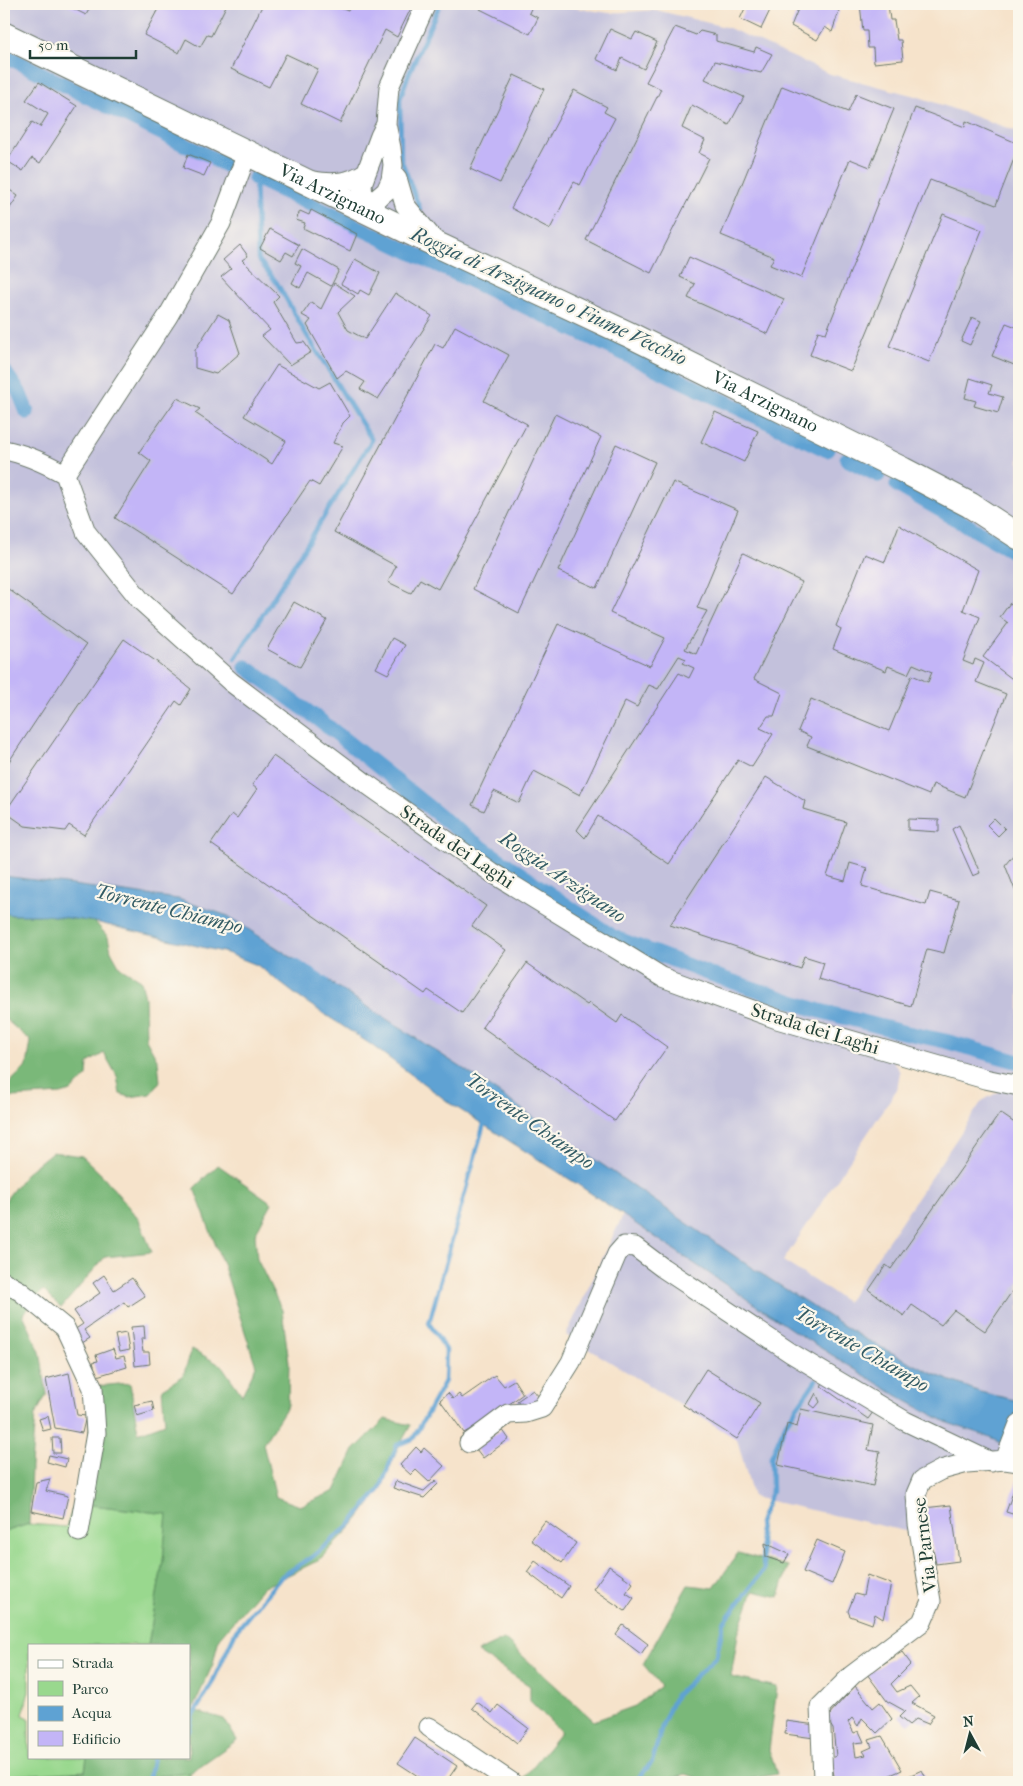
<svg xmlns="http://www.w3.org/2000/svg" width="1023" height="1786" viewBox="0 0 1023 1786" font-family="'IM FELL French Canon',serif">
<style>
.industrial{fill:#c3c1dc;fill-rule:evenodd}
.green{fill:#99d88e;stroke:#5c8a61}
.forest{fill:#7ab879;stroke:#4c7a56}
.water{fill:#5ea2d3;stroke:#3e7084}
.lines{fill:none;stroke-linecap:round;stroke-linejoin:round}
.stream{stroke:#5ea2d3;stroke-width:4.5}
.canal{stroke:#5ea2d3;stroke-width:15}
.building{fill:#c3b5f7}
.minor-casing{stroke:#6a7769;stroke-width:21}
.major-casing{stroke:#6a7769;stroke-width:27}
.minor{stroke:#fff;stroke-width:19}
.major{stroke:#fff;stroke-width:25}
.labels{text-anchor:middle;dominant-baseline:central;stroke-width:4.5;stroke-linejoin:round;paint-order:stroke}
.street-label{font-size:19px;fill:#1f3d34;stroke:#fbf7ec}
.water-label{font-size:20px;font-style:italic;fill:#325b64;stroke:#fbf7ec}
</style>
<rect width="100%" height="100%" fill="#fbf7ec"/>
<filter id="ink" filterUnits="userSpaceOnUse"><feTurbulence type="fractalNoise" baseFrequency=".02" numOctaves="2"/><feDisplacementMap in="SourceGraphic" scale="10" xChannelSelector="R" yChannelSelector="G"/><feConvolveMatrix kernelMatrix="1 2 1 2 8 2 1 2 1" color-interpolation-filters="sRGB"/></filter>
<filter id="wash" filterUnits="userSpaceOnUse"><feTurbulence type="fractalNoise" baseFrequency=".0096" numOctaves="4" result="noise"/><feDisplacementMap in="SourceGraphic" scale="20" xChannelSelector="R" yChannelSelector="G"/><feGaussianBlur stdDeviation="1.12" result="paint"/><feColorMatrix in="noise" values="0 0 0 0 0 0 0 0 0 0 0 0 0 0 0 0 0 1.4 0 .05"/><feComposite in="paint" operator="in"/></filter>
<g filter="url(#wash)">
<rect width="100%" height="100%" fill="#f6e3cb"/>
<path class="industrial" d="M4 4H550L609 13 656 10 729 28 830 74 919 97 1019 132V1096L1017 1100 1019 1102V1401L980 1392 933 1374 863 1338 752 1268 228 916 178 899 4 876ZM893 1061 1000 1091 982 1101 847 1302 783 1261 897 1089 900 1072Z
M623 1215 797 1333 896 1395 948 1423 984 1435 1019 1452 957 1466 926 1485 923 1505 927 1536 753 1497 737 1439 566 1335Z"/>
<path class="green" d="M75 1503 167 1514 163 1561 148 1645H29V1691L23 1715 29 1718V1757H87L85 1771 4 1776V1532L29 1524 66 1527Z
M190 1773V1782H153L159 1776Z"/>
<path class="forest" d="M4 913 12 915H46L95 922 108 937 111 951 120 967 141 980 145 998 146 1039 158 1061 160 1082 150 1094 130 1097 120 1094 117 1076 104 1053 88 1063 87 1076 71 1091 61 1094 13 1097 4 1092V1088L27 1066 31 1041 4 1018Z
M52 1152 82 1156 104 1177 139 1220 152 1252 105 1257 61 1308 43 1290 23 1314 40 1352 47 1394 35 1415 31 1466 29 1524 4 1532V1202L26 1173Z
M218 1165 272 1203 255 1234 257 1259 282 1310 289 1363 288 1405 263 1444 276 1497 300 1506 335 1491 354 1450 385 1419 411 1425 399 1446 378 1493 358 1520 319 1560 262 1588 219 1638 213 1664 192 1710 224 1719 237 1740 190 1773 159 1776 153 1782H4V1776L85 1772 87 1757H189V1645H148L163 1561 167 1514 75 1503 90 1436 88 1387 130 1383 138 1433 165 1423 162 1389 183 1376 192 1349 222 1366 242 1395 256 1366 224 1267 194 1188Z
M738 1553 788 1566 779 1597 753 1591 738 1634 731 1677 777 1687 769 1750 777 1774 734 1782H710L686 1774 658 1782H524L522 1780 561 1732 530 1701V1686L477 1652 504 1639 594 1721 635 1706 661 1686 643 1664 688 1585 714 1588Z"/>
<path class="water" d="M4 876 178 899 228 916 465 1070 752 1268 863 1338 933 1374 980 1392 1019 1401V1451L984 1435 948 1423 896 1395 797 1333 577 1184 451 1104 370 1044 300 998 257 965 227 953 95 922 46 915H12L4 913Z"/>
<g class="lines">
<path class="stream" d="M420 209 401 159 400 99 408 76 440 4
M235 659 372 440 306 334 277 283 258 259 255 178
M296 961 327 981
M189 1731 192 1717 212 1683 236 1631 282 1576 312 1557 350 1525 380 1489 397 1445 413 1439 445 1381 446 1350 429 1323 485 1120
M148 1782 153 1757
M635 1782 652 1762 663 1723 675 1696 716 1657 724 1622 764 1570 759 1523 772 1491 771 1457 786 1423 816 1380"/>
<path class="canal" d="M4 55 228 166
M255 178 827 450
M4 371 19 392 27 412
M847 459 878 475
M897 485 1019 555
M246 667 321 721 465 836 613 937 707 973 820 1011 898 1031 945 1041 1019 1062"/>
</g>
<g id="blocks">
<path class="building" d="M64 4H92L86 15Z
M142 4H227L211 36 207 35 200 47 186 39 179 53 144 35 158 9Z
M263 4H330L348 11 351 4H413L397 37 385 30 340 123 301 104 318 69 286 54 269 87 231 69Z
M482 4H533L529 13 538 18 530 34 480 9Z
M747 4H773L761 29 740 19Z
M800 4H835L834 8 839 11 832 32 825 27 817 40 791 26Z
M860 4H888L890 20H894L897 40H901L903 60 874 63 873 48H868L867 31H863Z
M675 27 696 35 700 31 716 35V41L754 52 756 47 772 54 761 73 715 61 705 79 744 97 729 125 692 105 682 128 705 140 699 153 709 158 651 273 586 240 661 89 646 82Z
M610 29 632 39 636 32 657 42 644 69 622 58 617 70 596 59Z
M514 75 544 89 500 183 470 169Z
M39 82 77 106 40 163 32 158 23 171 7 161 32 122 40 127 48 114 26 100Z
M782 86 848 112 856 94 894 109 870 167 850 159 801 278 770 265 774 257 721 235Z
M574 90 607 107 604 112 615 118 580 185 574 182 550 229 511 208Z
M915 108 965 127 966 121 1019 144V146L996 205 930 180 851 371 810 355 818 331 826 333Z
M188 154 210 163 204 176 183 168Z
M7 188 18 196 4 217V193Z
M311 210 357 234 350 251 303 228 305 223 296 220 300 211 309 215Z
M943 214 982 230 929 362 889 346Z
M270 229 299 245 293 256 286 252 281 260 260 248Z
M240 245 248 256 242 260 279 296 273 302 297 343 304 342 311 352 290 365 262 336 270 330 221 277 231 269 223 260Z
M302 249 339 270 331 286 308 273 300 288 292 283 301 266 295 263Z
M689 257 784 299 768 334 688 298 695 284 680 277Z
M355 259 380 273 369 295 360 290 358 294 341 284Z
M334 283 355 296 338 312 348 330 365 339 395 293 432 316 378 399 360 389 365 382 346 371 337 378 307 325 311 320 302 315 311 302 321 309Z
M218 314 229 320 240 353 216 374 195 368V350Z
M972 317 981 321 970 345 961 341Z
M1006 323 1019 328V367L992 356Z
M455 326 509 355 484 401 527 424 438 589 420 579 411 593 388 582 396 566 334 532 435 344 443 348Z
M277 365 319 388 330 382 350 416 343 423 333 443 343 446 319 486 310 481 233 594 115 518 151 461 139 452 177 398 200 409 195 413 272 464 286 441 244 416Z
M970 378 992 385 989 393 1003 397 998 413 974 406 976 401 965 398Z
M715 412 758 431 744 462 701 442Z
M555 414 601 437 519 613 473 589Z
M616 444 655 462 597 588 558 571Z
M673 482 738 510 697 608 707 611 685 649 696 654 743 553 802 582 754 679 782 693 774 716H768L760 728 773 734 752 767 738 760 669 864 598 816 585 838 577 830 679 673 689 678 694 668 683 663 686 659 679 656 658 689 649 685 637 707 625 701 580 795 534 771 519 803 494 791 484 811 472 805 558 624 650 666 665 638 610 613Z
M899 525 978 570 963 610 980 617 963 661 973 665 975 659 984 663 976 682 1006 694 965 797 933 784 929 795 807 746 811 737 798 731 811 699 889 731 912 675 928 682 932 672 913 664 908 674 888 666 886 671 833 649 841 629 836 626 865 554 885 562Z
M4 586 86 645 4 769Z
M294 602 327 620 300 667 267 649Z
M1010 603 1019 610V684L983 657 1008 623 1000 617Z
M392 638 405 645 388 674 376 668Z
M124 639 157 662 191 689 181 705 176 701 84 835 69 825 65 831 25 826 5 812Z
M273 756 486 906 472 926 506 950 462 1013 428 990 425 994 211 844 232 814 237 818 257 789 252 785Z
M766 777 805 801 803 809 846 822 827 876 845 881 850 863 867 868 862 886 926 905 930 892 959 900 944 953 927 949 911 1006 818 979 823 962 804 956 800 968 670 925Z
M994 818 1005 829 998 836 987 825Z
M908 819 939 820V832L908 830Z
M959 825 980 873 973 876 952 829Z
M1019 848V900L1005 865Z
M527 963 587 1005 589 1003 617 1023 622 1015 667 1047 615 1121 482 1027Z
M1000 1113 1019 1126V1281L985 1331 954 1310 941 1325 912 1305 904 1316 869 1290 886 1265 891 1269Z
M104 1275 114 1290 132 1278 145 1296 128 1307 124 1302 84 1330 90 1338 79 1345 71 1332 83 1324 74 1311 100 1293 93 1283Z
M144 1326 145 1339H141L143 1352H149L150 1364 135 1366 131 1327Z
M126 1333 129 1350 119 1352 115 1335Z
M113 1349 116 1358 124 1356 127 1367 97 1376 93 1362 98 1361 96 1355Z
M706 1369 760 1403 737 1439 683 1405Z
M69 1373 77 1415 86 1416 82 1433 55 1428 46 1379Z
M495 1375 504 1386 514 1380 523 1394 494 1415 464 1433 440 1400 448 1393 453 1399 459 1394 462 1398Z
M827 1377 876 1408 868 1419 821 1386Z
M533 1390 540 1398 524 1410 517 1401Z
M816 1393 820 1402 815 1408 810 1404Z
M152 1401 154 1411 137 1416 134 1405Z
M801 1409 873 1425 868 1450 880 1452 873 1486 778 1465 787 1424 797 1427Z
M48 1416 51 1429 43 1431 39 1419Z
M502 1429 509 1439 483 1458 476 1449Z
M52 1438H60L61 1453H53Z
M416 1447 421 1452 424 1448 444 1466 429 1482 416 1470 411 1475 400 1465Z
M49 1455 67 1459 65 1467 47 1462Z
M50 1479 46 1491 68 1496 63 1518 31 1511 36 1482Z
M436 1480 438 1484 424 1498 393 1488 396 1481 424 1491Z
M1017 1481 1019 1482V1516L1006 1512Z
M951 1505 959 1561 936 1564 924 1508Z
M545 1521 576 1543 562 1563 531 1540Z
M817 1540 845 1552 832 1584 803 1572Z
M765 1543 789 1554 784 1563 766 1557Z
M535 1561 569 1586 561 1598 527 1572Z
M609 1566 633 1583 626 1593 634 1598 625 1611 593 1589Z
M867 1575 891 1584 883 1619 875 1614 872 1624 850 1616 848 1611 855 1594 863 1596Z
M623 1625 648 1644 641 1654 616 1635Z
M902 1652 911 1664 891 1684 897 1692 910 1686 919 1697 912 1703 934 1715 928 1724 916 1719 909 1725 899 1717 905 1711 887 1701 867 1674Z
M855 1686 873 1708 880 1702 892 1719 877 1733 862 1718 858 1726 852 1718 848 1722 854 1733 859 1731 864 1742 854 1743 856 1757 866 1755 863 1751 872 1747 869 1740 882 1736 902 1770 881 1779 867 1780 868 1782H835L831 1758 836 1756 833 1729 826 1718Z
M477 1702 492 1713 498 1705 528 1728 517 1743 472 1708Z
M786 1721 816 1725 814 1738 785 1734Z
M415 1738 457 1766 446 1782H427L398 1763Z
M922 1770 928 1782H895Z"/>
</g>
</g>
<g filter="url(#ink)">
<use href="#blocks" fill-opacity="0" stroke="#6a7769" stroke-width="1"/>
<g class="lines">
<g class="minor-casing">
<path id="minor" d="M392 172 397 178 405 205 434 240
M312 181C332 184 349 184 366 172
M364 210 386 191 391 180 393 165 391 148 386 124 389 87 426 4
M364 210 362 184 380 136 386 124
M4 450C26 454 45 463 65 474L86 532 141 601 231 682 364 782 491 872 662 977 777 1019 985 1079 1019 1086
M65 474 168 316 221 223 243 164 246 152
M4 1282 20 1291 65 1328 93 1388 96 1433 79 1532
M469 1443 508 1414 526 1413 542 1408 571 1362 617 1254 624 1246 635 1247 663 1268 791 1353 905 1421 991 1462
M1005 1460 1019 1424
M429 1727 511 1782
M822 1782 823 1779 820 1707 852 1675 922 1622 931 1601 918 1524 916 1494 922 1480 941 1470 967 1463 1005 1460 1019 1462"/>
</g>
<g class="major-casing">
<g id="major">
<path id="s1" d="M4 35 412 233 630 335 903 470 970 505 1019 537"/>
</g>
</g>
<use href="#minor" class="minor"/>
<use href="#major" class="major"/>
</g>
</g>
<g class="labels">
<g class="street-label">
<text stroke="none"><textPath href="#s1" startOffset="365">Via Arzignano</textPath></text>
<text stroke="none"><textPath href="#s1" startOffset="845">Via Arzignano</textPath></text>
<text transform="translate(457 847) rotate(34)">Strada dei Laghi</text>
<text transform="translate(815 1029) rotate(17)">Strada dei Laghi</text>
<text transform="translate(925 1545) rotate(-97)">Via Parnese</text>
</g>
<g class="water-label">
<text transform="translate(549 296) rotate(25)">Roggia di Arzignano o Fiume Vecchio</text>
<text transform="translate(563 877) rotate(34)">Roggia Arzignano</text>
<text transform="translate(169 909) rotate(14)">Torrente Chiampo</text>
<text transform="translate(530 1121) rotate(35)">Torrente Chiampo</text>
<text transform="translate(862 1349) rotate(30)">Torrente Chiampo</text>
</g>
</g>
<rect width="1023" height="1786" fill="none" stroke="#fbf7ec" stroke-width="20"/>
<rect x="28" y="1644" width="162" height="115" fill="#fbf7ec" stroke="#a3ada2"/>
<rect x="38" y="1660" width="25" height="8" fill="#ffffff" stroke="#a3ada2"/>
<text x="72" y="1668" font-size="15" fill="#1f3d34">Strada</text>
<rect x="38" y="1681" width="25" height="15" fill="#99d88e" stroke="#a3ada2"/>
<text x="72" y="1694" font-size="15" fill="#1f3d34">Parco</text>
<rect x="38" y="1706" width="25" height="15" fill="#5ea2d3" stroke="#a3ada2"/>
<text x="72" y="1718" font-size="15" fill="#1f3d34">Acqua</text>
<rect x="38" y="1731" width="25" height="15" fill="#c3b5f7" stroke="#a3ada2"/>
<text x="72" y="1744" font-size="15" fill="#1f3d34">Edificio</text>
<g transform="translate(970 1734) rotate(353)" stroke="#fbf7ec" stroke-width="4" paint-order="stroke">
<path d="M0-4L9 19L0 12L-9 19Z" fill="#1f3d34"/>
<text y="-8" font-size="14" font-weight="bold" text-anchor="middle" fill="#1f3d34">N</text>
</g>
<path d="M30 50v8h106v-8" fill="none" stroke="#1f3d34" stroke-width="2.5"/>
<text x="38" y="50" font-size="15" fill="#1f3d34" stroke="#fbf7ec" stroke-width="4" paint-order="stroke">50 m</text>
</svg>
